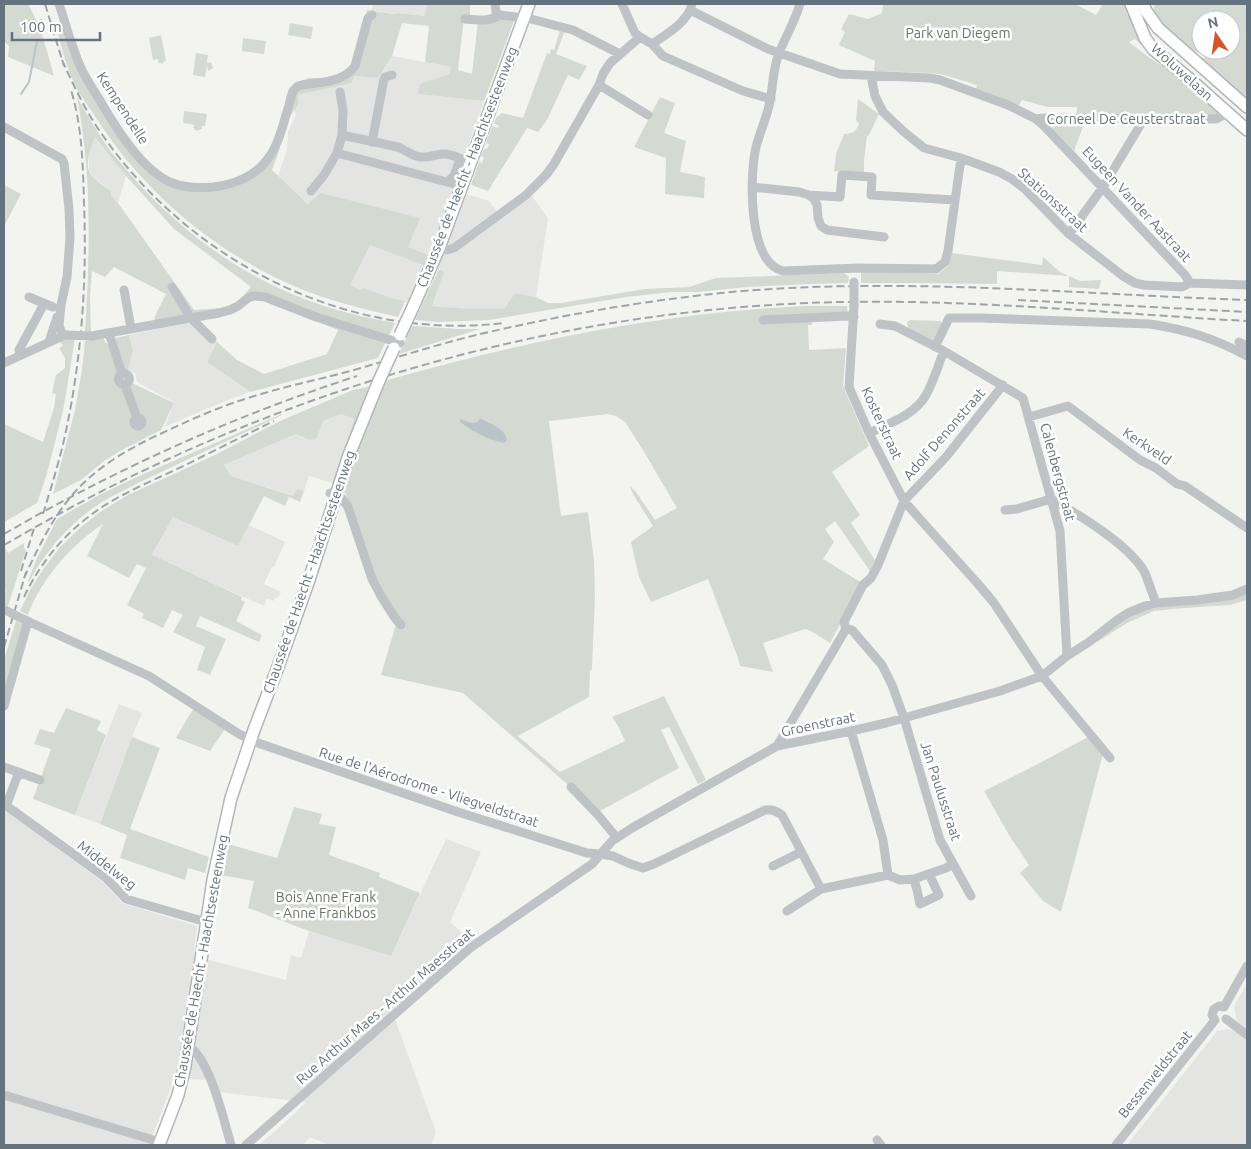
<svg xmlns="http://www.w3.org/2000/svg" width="1251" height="1149" viewBox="0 0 1251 1149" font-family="Ubuntu,sans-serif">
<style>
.built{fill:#e4e5e3}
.green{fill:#d4dad1;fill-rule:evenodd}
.water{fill:#b9c3c8}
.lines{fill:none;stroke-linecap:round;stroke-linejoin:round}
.stream{stroke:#b9c3c8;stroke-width:2}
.major-casing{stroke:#b3b6b9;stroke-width:14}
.minor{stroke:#bfc3c6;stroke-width:9}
.major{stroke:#fff;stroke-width:11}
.rail{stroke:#9fa4a9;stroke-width:2;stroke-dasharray:8 4;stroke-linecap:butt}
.major-bridge-casing{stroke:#b3b6b9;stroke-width:14;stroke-linecap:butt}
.minor-bridge{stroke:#bfc3c6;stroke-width:9}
.major-bridge{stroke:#fff;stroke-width:11}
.labels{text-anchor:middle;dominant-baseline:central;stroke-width:5;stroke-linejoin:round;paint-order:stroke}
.park-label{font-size:14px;fill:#677663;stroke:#fff}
.street-label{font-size:14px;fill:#65737f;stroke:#fff}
</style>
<rect width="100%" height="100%" fill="#f3f4f0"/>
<path class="built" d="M373 4H427L426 16 398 13 394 14 372 10Z
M392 56 451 67 449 74 421 84 419 94 484 101 453 189 464 192 466 194 489 201 501 217 532 196 548 218 536 297 515 293 504 309H471L427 306 422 307 361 290 349 285 370 244 408 247 309 204 278 176 287 150 288 131 296 115 294 109 299 103 298 95 352 83 354 76 378 78Z
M95 136 126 176 118 203 111 195V191L93 177 89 170V155Z
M197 322 217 342 207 362 249 392 201 411 165 427 174 402 137 382 135 373 128 370 133 349 129 335 157 329Z
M341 414 354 418 332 483 309 476 304 491 297 489 294 496 231 476 224 465 296 434 309 440 323 421Z
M173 517 238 546 249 525 285 542 274 567H272L264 584 281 592 279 596 277 598H275L274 601 267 598 264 606 152 556Z
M119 704 142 713 132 737 100 824 75 815Z
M4 809 104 883 122 903 197 926 194 956 286 980 291 955 301 958 309 931 391 956 446 839 481 852 450 922 473 943 391 1011 396 1022 436 1132 431 1145H329L310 1137 303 1145H259L293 1115 306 1102 217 1092 209 1080 189 1079 174 1073 171 1087 149 1145H4Z
M1247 984V1145H1127L1217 1031 1228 1029 1232 1030 1237 1033 1243 1026 1237 1022 1234 1006Z"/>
<path class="green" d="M4 4H28C41 26 47 51 54 76L8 57 9 46 4 41Z
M427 4H474L470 5V18L464 17 458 70 472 74 478 21 498 19 514 21 484 101 418 94 420 84 449 74 451 67 425 62 429 26 402 23 392 56 378 78 354 76 352 83 298 95 299 103 287 121 278 154 272 170 308 204 321 193 420 218 408 247 428 255 424 265 370 245 350 285 361 290 363 288 391 298 405 301 398 317C364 309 329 301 296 287 215 252 145 194 97 119 91 110 84 101 78 91 73 81 68 70 65 59 62 51 61 42 58 34L65 32 86 79 154 174 199 189 251 176 270 150 301 81 309 78H327L350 69 358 45 367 10 394 14 398 13 425 16Z
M883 4H1075L1096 15 1103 4H1130L1145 43 1141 45 1135 39 1129 42 1147 56 1177 76 1223 112 1218 117 1077 114V107H1048L1022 100 1019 105 976 89 977 85 944 75 932 73 874 71 875 61 839 45 845 32 841 29 849 14 868 19 882 13Z
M1155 4H1247V103L1199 62 1206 56 1184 46 1154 17 1153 11ZM1201 20H1231V50H1201Z
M290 23 313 27 311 39 288 35Z
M560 30 565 31 556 54 587 66 579 80 568 75 547 120 538 132 527 128 488 191 471 185 479 162 482 163 484 157 481 156 484 149H487L489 144 486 143 492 126 498 128 499 126 494 123 496 118 502 113 523 118 547 53 550 54 551 49 554 50Z
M161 35 166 60 162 64 158 62V59L153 60 149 38Z
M243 38 266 41 264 54 242 51Z
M196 53 208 55 207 63 211 62 213 68 208 71 207 65 205 77 193 75Z
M77 97C88 116 99 135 111 152 118 160 125 167 131 175 182 234 247 280 321 305 345 313 370 318 395 323L378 358 250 392 207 362 217 342 237 360 264 374 327 354 338 330 261 299 249 301 241 308 155 321 154 318 166 294 114 267 105 277 92 271 90 296 91 333 85 332C90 254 92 175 77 97ZM95 137 126 176 174 229 251 287 238 302 221 308 194 310 118 203 111 195V191C105 187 99 183 94 178 82 168 91 149 95 137Z
M660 97 675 103 664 133 686 141 680 172 705 177 704 198 665 194 666 158 634 147Z
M858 99 879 114 869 135 867 136 864 161V174L834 171 836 154 844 134C851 134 856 132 859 124L856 120Z
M184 111 207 114 205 126H202V129L196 131 193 127 195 125 183 123Z
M1054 123 1084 124 1074 151 1052 128Z
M4 185 21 194 4 226Z
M951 253 1042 265 1043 257 1060 272 1080 281 1101 280 1099 289 1069 287V276L997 271V284L916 283H861V273L863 271 938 274 948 266Z
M439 270 444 272 432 306 471 309H504L515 293 536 297 548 303H561L645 289 689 287 716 278 844 273 849 277 848 283 809 284 747 287 698 292H671L626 297 489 320 439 322 415 320Z
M807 306H847L848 319 812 320V325H808L809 350 846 348 843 386 869 446 832 472 860 515 851 523 875 560 870 571 835 521 825 529 834 542 823 559 862 583 830 643 811 631 805 629 763 643 773 672 740 666 738 658 708 579 651 602 639 577 631 542 653 526 633 494 629 485 636 492 655 520 677 508 643 450 625 422 616 416 608 414 549 421 561 516 588 512 594 561 595 595 592 669 590 671 589 697 518 736 560 772 625 741 618 726 612 717 664 696 706 780 698 784 669 727 661 730 679 768 600 811 591 810 567 784 463 693 381 675 396 624 373 578 343 486 332 483 354 419 341 414 323 421 316 439 309 440 296 434 224 465 231 476 293 496 297 489 304 491 300 502 289 497 285 506 264 496 238 546 173 517 152 555 242 597 241 600 245 602 236 621 262 635 259 642 200 616 196 626 226 639 210 675 197 670 205 647 173 632 183 615 172 610 163 628 142 618 144 614 127 605 146 568 137 564 129 578 87 556 103 524C71 545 41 579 28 615L20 611 30 590 44 568 60 547 81 527 100 512 126 496 217 454 280 421 353 390 367 387 385 384 388 380C525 341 665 312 807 306Z
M910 320 940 321 943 324 934 341 908 328 907 322Z
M412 326 459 329H480L399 354Z
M129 335 133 350 128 370 133 375 132 383 174 403 161 430 120 451 104 461 81 480 53 494 75 410 82 370 85 341 103 337 105 342 108 344 115 342 116 338Z
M65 338 75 339 63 411 46 477 37 503 4 522V424L43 442 54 408 56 394 52 393 56 375 65 368V358L59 348 63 346 60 341Z
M282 414V415L138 483C123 491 107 498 93 508 66 528 45 552 29 582L28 581 37 558 57 519 101 494 141 475Z
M24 543V548L26 550 8 606 4 604V595L6 590 4 589V550L6 549 8 553Z
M1247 593V600L1230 605 1172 609 1154 611 1127 623 1097 642 1096 640 1126 616 1143 608Z
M16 621 24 625 4 694V660Z
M66 708 101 721 97 730 106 735 75 815 33 799 51 749 34 744 40 729 54 733Z
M194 709 225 729 210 751 176 738 188 717Z
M132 737 160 748 130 829 209 857 205 873 188 868 185 880 120 858 127 835 100 824Z
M1088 737 1103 754 1061 912 1043 901 1020 873 1029 865 1009 835 984 791 1038 764Z
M294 807 322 814 319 824 336 827 329 855 380 873 379 877 420 893 391 956 309 931 248 908 254 881 221 875 228 844 277 858Z"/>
<path class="water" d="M480 418C491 425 504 427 507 440L504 443C487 439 473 432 460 422V419L472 423 478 422Z"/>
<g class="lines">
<path class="stream" d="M39 32 41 20
M21 94 29 82 37 41"/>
<g class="major-casing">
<path id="major" d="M1131 4 1145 38 1153 49 1192 81 1247 130
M1143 4 1146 11 1158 28 1247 107
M413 307 439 248 529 4
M159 1145 178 1095 185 1066 213 880 231 798 254 730 278 667 308 583 349 455 378 383"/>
</g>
<path class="minor" d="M59 4C66 25 72 48 81 68 87 81 95 92 102 104 118 131 142 170 172 183 184 188 200 188 213 187 232 185 254 177 266 161 279 146 283 124 289 105 290 100 291 96 293 91L298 86 302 85C320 82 343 83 355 66L368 18 372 15
M495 4 496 12 500 15 531 19 573 30 620 54
M622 4 635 33 640 37 652 44C667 34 688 22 692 4
M800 4C795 21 786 36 779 53 773 68 773 86 770 101 767 119 758 135 755 152 750 180 748 262 783 271L859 268 936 269 945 262 948 251 961 158
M690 10 768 49 840 74 930 78 940 80 1008 105 1036 119 1043 125 1185 275 1190 283
M465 19C477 20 489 22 500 15
M652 44 663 56 743 91 771 99
M871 76 875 96 883 112 903 131 924 148 961 158 999 172 1012 179 1025 189 1069 234 1123 276 1135 283 1144 285 1182 287 1190 283 1247 285
M599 85 648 115
M340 92 343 110 342 135
M1036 119 1043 118 1216 119 1224 115 1226 112
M4 127 62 159 64 163 69 209 70 238 67 277 61 305 59 326 63 335
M372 142 384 79 385 77 392 75
M447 182 454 176 460 159
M462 186 337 153 342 135 398 147C406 150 412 156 420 157 429 158 436 154 444 154 453 154 462 160 471 162
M752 187 799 192 809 195 814 199 817 205 818 218 821 226 827 230 884 237
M311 191 324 175 337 153
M809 195 840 197 842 175 872 177 871 195 955 200
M1069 234 1103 187 1144 119
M439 248 447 250 454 248 526 195 546 175 554 164 599 85 603 74 610 63 640 37
M172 287 191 318 212 339
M124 290 131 328
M29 297 53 307
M854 306 849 387 869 433 904 501 935 536 979 585 994 603 1042 676 1110 758
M763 320 848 316 854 317
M880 324 895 326 944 351 1023 398 1060 531 1067 656
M109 333 122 374
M92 336 174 321 219 313 230 310 238 306 248 298 253 296 265 297 316 317 400 343
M49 342 57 317
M1239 342 1247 346
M935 347 949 318H982L1150 324C1187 330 1214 338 1247 356
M21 355 19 350 44 304
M4 363 65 335
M118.5 379a5.5 5.5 0 1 1 11 0a5.5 5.5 0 1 1-11 0Z
M125 385 137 418
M1029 417 1068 406 1140 460 1156 468 1177 484 1185 486 1247 528
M134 422a4 4 0 1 1 8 0a4 4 0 1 1-8 0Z
M869 433C888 424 915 415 926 395 934 381 938 365 944 351
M330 493 340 496 348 507 372 579 381 596 395 618 401 625
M1005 510 1017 509 1051 499C1078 514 1131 546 1145 573 1149 583 1152 593 1156 603
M25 620 149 676 239 734 258 743 458 812 587 853 600 854 613 856 628 863 643 868 654 864 765 810C772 809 776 811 782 815L821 889 888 875 900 880 914 879 946 868 953 864
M846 629 852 630 882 665 892 685 904 718 940 840 971 896
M4 706 28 621
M851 731 883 840 888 875
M777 746 846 629 844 622 863 585 871 578 878 565 904 501 946 457 1003 385
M4 767 40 780
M571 787 598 815 617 838
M4 804 105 877 126 899 206 922
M6 806 19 772
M773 866 801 852
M914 879 917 890 920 904 939 895 929 874
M787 911 821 889
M1224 1007 1247 966
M1226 1019 1247 1035
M1215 1020 1212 1015 1214 1009 1219 1006 1224 1007
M188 1046C210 1058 224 1121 231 1145
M4 1095 160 1142
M877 1140 881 1145
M246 1145 470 948 592 864 612 841 632 828 777 746 851 731 886 723 1000 691 1042 676 1067 656 1089 642 1117 620 1128 613 1145 606 1156 603 1197 600 1233 595 1247 589
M1116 1145 1215 1020"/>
<use href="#major" class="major"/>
<path class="rail" d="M45 4 64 66
M62 60C73 84 84 108 99 130 187 260 346 342 503 323
M1018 300 1247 312
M43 514C52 485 61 456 67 426 82 353 87 278 84 203 83 165 82 126 71 90
M4 534C116 469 234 416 357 376
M4 545C56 515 109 486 164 461 366 368 586 312 808 303 954 297 1101 313 1247 321
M21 571 35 525
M24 578C38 548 52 518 74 493 98 466 128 449 160 434 188 421 216 408 245 399 281 387 318 380 354 370 392 359 429 347 468 337 551 317 635 302 721 293 896 276 1072 294 1247 300
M24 597C43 557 72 525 110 502 131 490 153 480 175 470 208 454 241 437 274 421
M4 647 26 572"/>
<g class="major-bridge-casing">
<path id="major-bridge" d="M400 335 413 307
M378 383 394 348"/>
</g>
<path class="minor-bridge" d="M854 306V282
M65 335 92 336
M5 610 25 620"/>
<use href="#major-bridge" class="major-bridge"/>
</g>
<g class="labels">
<g class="park-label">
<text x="958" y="33">Park van Diegem</text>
<text x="326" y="897">Bois Anne Frank<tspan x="326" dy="16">- Anne Frankbos</tspan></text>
</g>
<g class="street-label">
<text transform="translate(1182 72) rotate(42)">Woluwelaan</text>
<text transform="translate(123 108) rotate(57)">Kempendelle</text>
<text x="1126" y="119">Corneel De Ceusterstraat</text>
<text transform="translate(467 167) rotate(-69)">Chaussée de Haecht - Haachtsesteenweg</text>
<text transform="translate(1053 200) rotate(42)">Stationsstraat</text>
<text transform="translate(1137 204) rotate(47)">Eugeen Vander Aastraat</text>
<text transform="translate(882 423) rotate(65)">Kosterstraat</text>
<text transform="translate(944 434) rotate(-49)">Adolf Denonstraat</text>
<text transform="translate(1147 446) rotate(34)">Kerkveld</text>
<text transform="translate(1058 472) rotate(75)">Calenbergstraat</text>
<text transform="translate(309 572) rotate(-71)">Chaussée de Haecht - Haachtsesteenweg</text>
<text transform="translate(818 724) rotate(-12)">Groenstraat</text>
<text transform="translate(429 787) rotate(18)">Rue de l'Aérodrome - Vliegveldstraat</text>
<text transform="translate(941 791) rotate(72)">Jan Paulusstraat</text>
<text transform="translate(107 865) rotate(38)">Middelweg</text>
<text transform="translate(201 961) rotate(-80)">Chaussée de Haecht - Haachtsesteenweg</text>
<text transform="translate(385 1006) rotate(-41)">Rue Arthur Maes - Arthur Maesstraat</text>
<text transform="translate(1155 1074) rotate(-51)">Bessenveldstraat</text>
</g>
</g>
<rect width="1251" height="1149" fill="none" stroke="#65737f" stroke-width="10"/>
<g transform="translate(1216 35) rotate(347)"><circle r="24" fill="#ffffff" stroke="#c1c7cc"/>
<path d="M0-4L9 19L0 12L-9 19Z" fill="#d5562e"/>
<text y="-8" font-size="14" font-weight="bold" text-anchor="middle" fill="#65737f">N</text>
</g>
<path d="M12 32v8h88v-8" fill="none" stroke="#65737f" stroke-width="2.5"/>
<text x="20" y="32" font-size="15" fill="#65737f" stroke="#ffffff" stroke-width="4" paint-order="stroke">100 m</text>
</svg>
